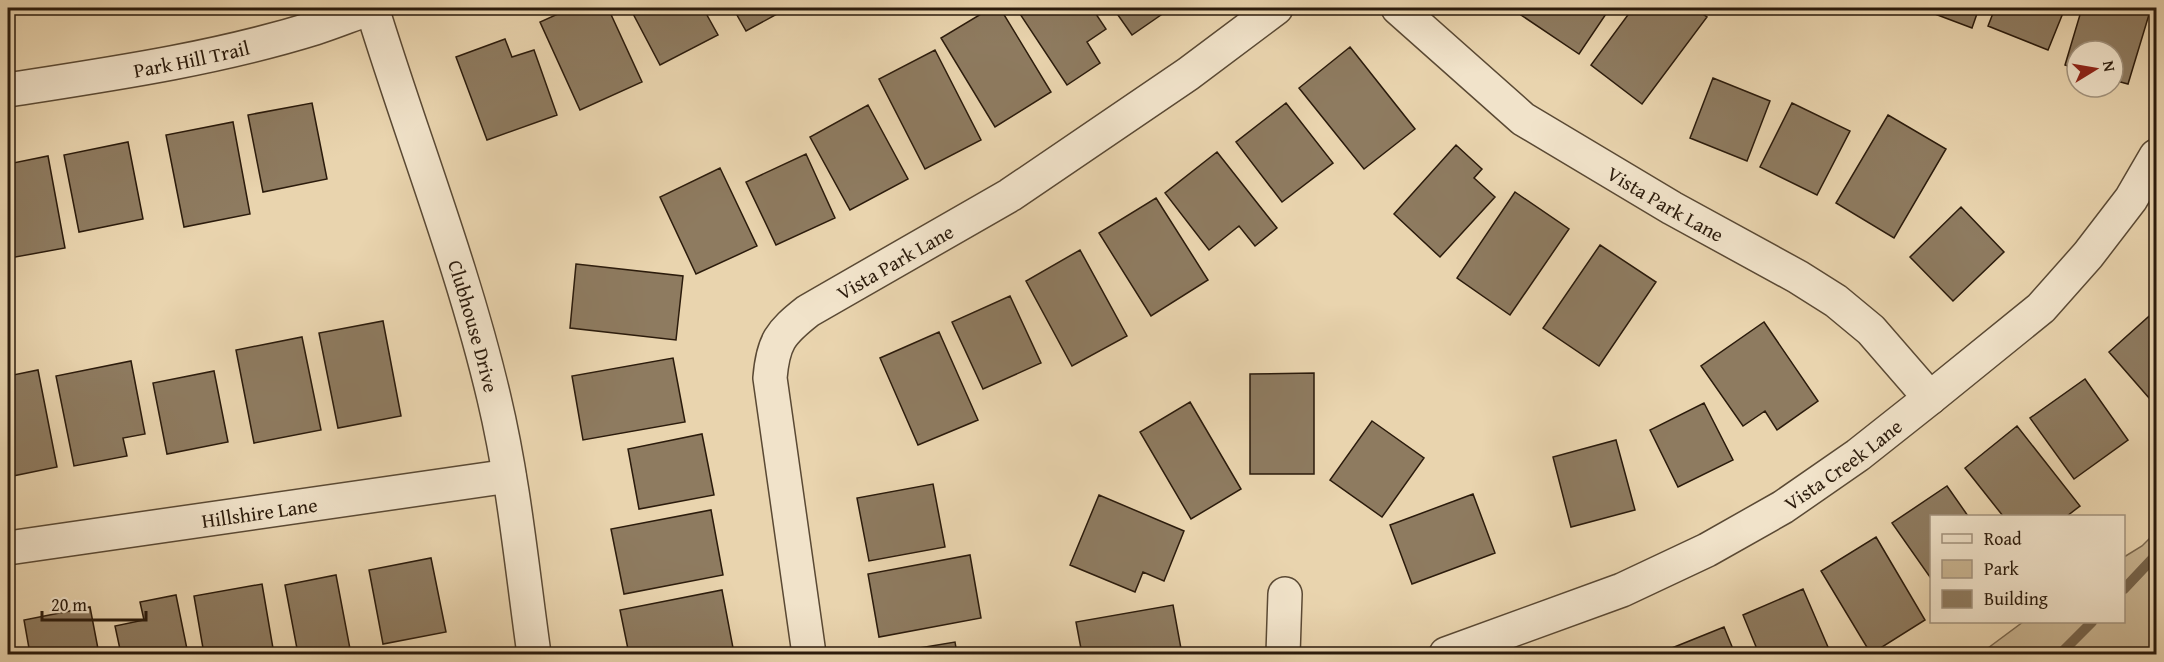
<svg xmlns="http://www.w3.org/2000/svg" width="2164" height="662" viewBox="0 0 2164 662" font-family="'Gentium Book Plus',serif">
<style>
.green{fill:#c9b592;stroke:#7a684f;stroke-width:1.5}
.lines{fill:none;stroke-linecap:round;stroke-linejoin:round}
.stream{stroke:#76644c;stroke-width:10}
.building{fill:#8e7b60;stroke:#2b1b0c;stroke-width:1.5}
.minor-casing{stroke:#5a4934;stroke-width:36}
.minor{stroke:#f1e3ca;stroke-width:33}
.labels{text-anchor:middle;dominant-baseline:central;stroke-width:4.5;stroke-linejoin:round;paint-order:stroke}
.street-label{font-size:20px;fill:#2b1b0c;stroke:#f1e3ca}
</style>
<rect width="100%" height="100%" fill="#e9d4ae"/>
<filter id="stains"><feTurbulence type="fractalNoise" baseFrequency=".00333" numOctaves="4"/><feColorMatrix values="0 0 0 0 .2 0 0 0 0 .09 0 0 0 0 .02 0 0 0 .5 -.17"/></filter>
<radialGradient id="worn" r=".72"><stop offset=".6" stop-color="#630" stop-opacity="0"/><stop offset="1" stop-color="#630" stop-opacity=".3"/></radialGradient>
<path class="green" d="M2156 532V654H1980L2023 622H2124V557L2142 546Z"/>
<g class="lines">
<path class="stream" d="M2124 589 2156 555
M2060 654 2092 622"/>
</g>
<path class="building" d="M8 8H37L8 13Z
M571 8H608L642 82 580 110 540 22Z
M630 8H703L718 35 660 65Z
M733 8H788L746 31Z
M991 8H1000L1051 92 995 127 941 38Z
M1016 8H1092L1106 29 1087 42 1100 63 1067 85Z
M1113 8H1171L1132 35Z
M1526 8H1610L1579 54 1521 15Z
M1633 8H1694L1707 17 1642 104 1591 65Z
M1919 8H1979L1972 28Z
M1995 8H2065L2048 50 1988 26Z
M2082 8H2151L2128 84 2113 80V51H2077V69L2065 65Z
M505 39 512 57 534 50 557 115 487 140 456 57Z
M1350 47 1415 129 1364 169 1299 88Z
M935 50 981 140 925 169 879 79Z
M1713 78 1770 101 1747 161 1690 138Z
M312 103 327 179 263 192 248 115Z
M1286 103 1333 163 1282 202 1236 142Z
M1792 103 1850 131 1817 195 1760 167Z
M868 105 908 179 850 210 810 137Z
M1888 115 1946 149 1894 238 1836 203Z
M233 122 250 214 184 227 166 135Z
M128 142 143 219 79 232 64 155Z
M1456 145 1482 169 1474 178 1495 197 1440 257 1394 214Z
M1217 152 1277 228 1255 246 1239 226 1209 250 1165 193Z
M806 154 835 218 776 245 746 182Z
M48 156 65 248 10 258 8 247V164Z
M720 168 757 246 696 274 660 197Z
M1515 192 1569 229 1510 315 1457 278Z
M1156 198 1208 280 1151 316 1099 233Z
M1961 207 2004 252 1953 301 1910 257Z
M1600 245 1656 282 1599 366 1543 328Z
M1080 250 1127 336 1072 366 1026 281Z
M576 264 683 276 676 340 570 328Z
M1010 296 1041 363 983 389 952 322Z
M2156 310V406L2109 352Z
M383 321 401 416 338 428 319 333Z
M1764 322 1818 401 1777 430 1765 411 1743 426 1701 366Z
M939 332 978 420 918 445 880 358Z
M302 337 321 430 254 443 236 350Z
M673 358 685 422 583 440 572 376Z
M131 361 145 434 123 438 127 456 74 466 56 376Z
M38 370 57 467 8 477V376Z
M214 371 228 442 167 454 153 383Z
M1314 373V474H1250V374Z
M2085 379 2128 440 2074 479 2030 418Z
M1190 402 1241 489 1191 519 1140 432Z
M1704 403 1733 460 1678 487 1650 430Z
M1372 421 1424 458 1382 517 1330 480Z
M2017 426 2080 506 2067 516H2003L1965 468Z
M702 434 714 495 639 509 628 449Z
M1616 440 1635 510 1571 527 1553 457Z
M933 484 945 547 869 561 857 498Z
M1947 486 1968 516H1932V580L1892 523Z
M1473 494 1495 553 1412 584 1390 525Z
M1099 495 1184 531 1164 581 1143 572 1135 592 1070 565Z
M711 510 723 575 624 594 611 529Z
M1876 537 1925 620 1871 654 1821 571Z
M970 555 981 618 879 637 868 574Z
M431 558 446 632 383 644 369 570Z
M336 575 351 654H298L285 585Z
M262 584 274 654H204L194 596Z
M1803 589 1831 654H1759L1743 615Z
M722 590 734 653 725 654H629L620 610Z
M176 595 188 654H121L115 626 144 620 140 602Z
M1173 605 1182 654H1082L1076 622Z
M90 607 99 654H30L24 620Z
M8 619 15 654H8Z
M1724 627 1735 654H1663L1662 652Z
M955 642 957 654H883Z"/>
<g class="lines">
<g class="minor-casing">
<g id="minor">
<path id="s1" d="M372 8C412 138 463 266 494 398 514 482 522 569 534 654"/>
<path id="s2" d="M1398 8 1523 119 1672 208 1798 277 1836 301 1871 330 1930 398"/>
<path id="s3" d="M8 90C111 74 215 59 315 28 334 22 353 14 371 8"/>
<path id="s4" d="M8 548 509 476"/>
<path id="s5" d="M809 654 770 378C773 342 780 333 808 311L1010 195 1188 74 1276 8"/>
<path d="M1283 654 1285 594"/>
<path id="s6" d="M1446 654 1622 590 1707 550 1783 507 1858 455 1930 398 2041 308 2088 255 2131 199 2156 156"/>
</g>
</g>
<use href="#minor" class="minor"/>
</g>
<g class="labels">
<g class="street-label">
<text stroke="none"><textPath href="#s3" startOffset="186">Park Hill Trail</textPath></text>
<text stroke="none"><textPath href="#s2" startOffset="333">Vista Park Lane</textPath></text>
<text stroke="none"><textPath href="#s5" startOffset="459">Vista Park Lane</textPath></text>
<text stroke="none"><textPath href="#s1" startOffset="334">Clubhouse Drive</textPath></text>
<text stroke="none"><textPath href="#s6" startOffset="442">Vista Creek Lane</textPath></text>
<text stroke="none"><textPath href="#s4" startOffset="254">Hillshire Lane</textPath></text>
</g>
</g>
<rect width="2164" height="662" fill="none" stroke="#e9d4ae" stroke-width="30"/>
<rect x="9" y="9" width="2146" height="644" fill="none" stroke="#2b1b0c" stroke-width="3"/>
<rect x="15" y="15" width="2134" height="632" fill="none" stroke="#2b1b0c" stroke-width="1.5"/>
<rect x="1930" y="515" width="195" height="108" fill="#f1e3ca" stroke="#a2937e" stroke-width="1.5"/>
<rect x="1942" y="534" width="30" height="9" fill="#f1e3ca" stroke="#a2937e" stroke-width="1.5"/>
<text x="1984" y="545" font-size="18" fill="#2b1b0c">Road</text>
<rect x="1942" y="560" width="30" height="18" fill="#c9b592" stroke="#a2937e" stroke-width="1.5"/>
<text x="1984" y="575" font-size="18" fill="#2b1b0c">Park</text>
<rect x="1942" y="590" width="30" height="18" fill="#8e7b60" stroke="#a2937e" stroke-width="1.5"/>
<text x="1984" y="605" font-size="18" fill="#2b1b0c">Building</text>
<g transform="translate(2095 69) rotate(79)"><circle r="28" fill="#f1e3ca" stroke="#a2937e" stroke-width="1.5"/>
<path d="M0-4.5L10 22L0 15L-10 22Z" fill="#8f2418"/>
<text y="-9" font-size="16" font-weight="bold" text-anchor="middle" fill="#2b1b0c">N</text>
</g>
<path d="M42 611v9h104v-9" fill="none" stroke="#2b1b0c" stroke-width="3"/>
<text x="51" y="611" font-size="18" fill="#2b1b0c" stroke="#f1e3ca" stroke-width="4.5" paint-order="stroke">20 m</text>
<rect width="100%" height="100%" filter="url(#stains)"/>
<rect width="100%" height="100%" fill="url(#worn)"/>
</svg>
